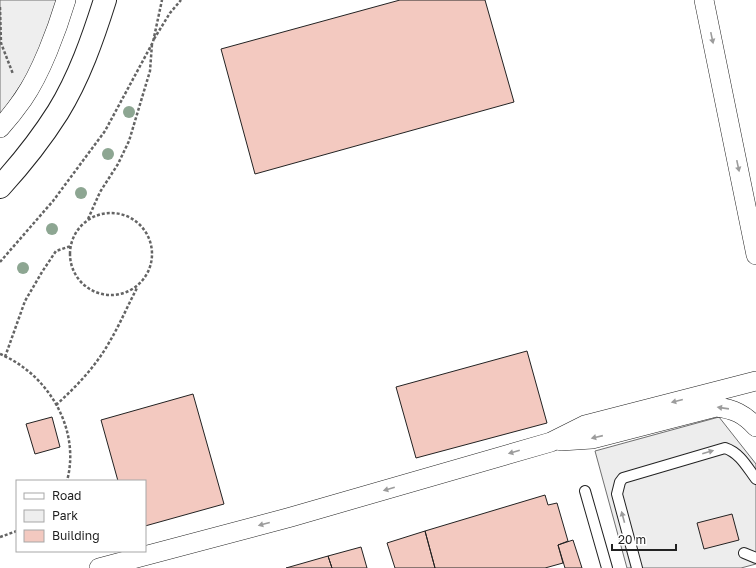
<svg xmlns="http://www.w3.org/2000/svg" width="756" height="568" viewBox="0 0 756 568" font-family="'Golos Text',sans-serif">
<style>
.green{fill:#eee;stroke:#6f6f6f}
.parking{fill:#ededed;stroke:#6f6f6f}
.building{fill:#f3c9c0;stroke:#222}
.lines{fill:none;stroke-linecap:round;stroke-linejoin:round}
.lane-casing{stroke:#222;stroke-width:12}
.street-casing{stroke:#222;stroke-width:20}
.secondary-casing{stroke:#222;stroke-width:24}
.path{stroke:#646464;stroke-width:2.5;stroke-dasharray:3 2;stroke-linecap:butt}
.lane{stroke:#fff;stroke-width:10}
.street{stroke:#fff;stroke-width:19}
.secondary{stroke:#fff;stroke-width:22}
.tree{fill:#8da692}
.oneway{fill:#9c9c9c}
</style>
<rect width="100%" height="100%" fill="#fff"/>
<path class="green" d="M0 0H60L33 66 0 116Z"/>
<path class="parking" d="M719 417 756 464V564L741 568H627L595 451Z"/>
<path class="building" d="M400 0H485L514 102 255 174 221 49Z
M527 351 547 423 416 458 396 387Z
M193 394 224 504 145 526V481H118L101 420Z
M52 417 60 447 35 454 26 424Z
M545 495 548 505 557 503 568 541 558 545 563 563 545 568H435L425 531Z
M732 514 739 540 704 549 697 523Z
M425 531 435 568H395L387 543Z
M573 540 582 568H565L558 545Z
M361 547 367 568H332L328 556Z
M328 556 332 568H286Z"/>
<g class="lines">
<g class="lane-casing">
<path id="lane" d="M585 491 607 568
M744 553 756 558
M637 568 617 494 620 482 623 478 725 448C740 453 747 467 756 479"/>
</g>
<g class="street-casing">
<path id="street" d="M704 0 756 255
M0 128C8 119 16 109 23 99 41 73 57 30 66 0
M561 441 592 439 716 407C734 409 744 414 756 427
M99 568 291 517 551 442 585 425 756 381"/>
</g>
<g class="secondary-casing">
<path id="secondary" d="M0 187C21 164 41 139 58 112 79 78 93 38 105 0"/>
</g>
<path class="path" d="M0 7 1 43 13 74
M154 39 170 13 181 0
M70 254a41 41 0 1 1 82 0a41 41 0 1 1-82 0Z
M88 219 100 192 118 164 129 141 150 71 152 44
M0 262 53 201 105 131 153 42 162 0
M0 354C48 374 81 429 67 481
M5 357 25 301 42 272 56 251 71 246
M56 405C77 386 96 366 110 341 120 324 128 305 137 288
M0 537 17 531"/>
<use href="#lane" class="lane"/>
<use href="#street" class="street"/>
<use href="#secondary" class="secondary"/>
</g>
<g class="tree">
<circle cx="129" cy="112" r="6"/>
<circle cx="108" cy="154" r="6"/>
<circle cx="81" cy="193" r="6"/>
<circle cx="52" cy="229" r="6"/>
<circle cx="23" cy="268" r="6"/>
</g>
<defs><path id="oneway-solid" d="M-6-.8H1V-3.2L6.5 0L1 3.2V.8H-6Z"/></defs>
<g class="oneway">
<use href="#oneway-solid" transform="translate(712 38) rotate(78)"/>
<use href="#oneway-solid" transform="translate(738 166) rotate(78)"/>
<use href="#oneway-solid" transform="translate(677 401) rotate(166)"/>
<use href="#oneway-solid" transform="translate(723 408) rotate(-172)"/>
<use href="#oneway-solid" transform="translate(597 437) rotate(167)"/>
<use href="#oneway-solid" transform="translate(514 452) rotate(164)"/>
<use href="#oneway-solid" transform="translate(708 452) rotate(-16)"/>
<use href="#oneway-solid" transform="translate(389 489) rotate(164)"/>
<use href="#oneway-solid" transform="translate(623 517) rotate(-105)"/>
<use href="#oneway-solid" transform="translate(264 524) rotate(165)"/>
</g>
<rect x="16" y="480" width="130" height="72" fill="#ffffff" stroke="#a7a7a7"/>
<rect x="24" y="493" width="20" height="6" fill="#ffffff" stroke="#a7a7a7"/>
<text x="52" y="500" font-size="12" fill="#222222">Road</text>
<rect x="24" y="510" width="20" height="12" fill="#eeeeee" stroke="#a7a7a7"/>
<text x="52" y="520" font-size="12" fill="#222222">Park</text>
<rect x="24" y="530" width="20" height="12" fill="#f3c9c0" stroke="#a7a7a7"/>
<text x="52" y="540" font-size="12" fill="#222222">Building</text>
<path d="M612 544v6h64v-6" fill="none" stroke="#222222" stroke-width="2"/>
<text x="618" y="544" font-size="12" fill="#222222" stroke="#ffffff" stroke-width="3" paint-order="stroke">20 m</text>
</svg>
